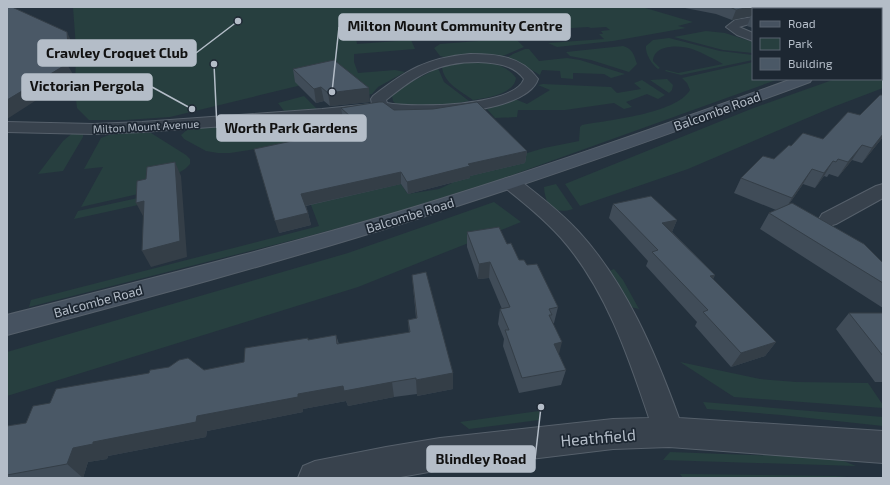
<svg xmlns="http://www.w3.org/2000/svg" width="890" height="485" viewBox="0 0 890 485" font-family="'Exo 2',sans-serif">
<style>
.green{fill:#273f3f}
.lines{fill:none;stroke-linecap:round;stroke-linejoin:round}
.minor-casing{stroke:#56606b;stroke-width:2}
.secondary-casing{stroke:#56606b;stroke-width:2}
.minor{fill:#38424d;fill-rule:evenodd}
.secondary{fill:#465260;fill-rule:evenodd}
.wall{fill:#404c58}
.shaded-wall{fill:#343e47}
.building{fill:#4a5866;stroke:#343e47}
.labels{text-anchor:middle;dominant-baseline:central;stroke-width:3.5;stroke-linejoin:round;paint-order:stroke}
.far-street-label{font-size:11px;fill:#b4bdc8;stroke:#1d2732}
.street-label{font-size:13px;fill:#b4bdc8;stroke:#1d2732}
.near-street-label{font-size:16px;fill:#b4bdc8;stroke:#1d2732}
.leader{fill:none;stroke:#b4bdc8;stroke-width:1.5}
.callout-dot{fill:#b4bdc8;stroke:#1d2732;stroke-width:1.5}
.callout{fill:#b4bdc8;stroke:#b4bdc8;stroke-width:1.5}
.callout-label{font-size:14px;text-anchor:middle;font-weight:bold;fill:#111}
</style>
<rect width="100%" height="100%" fill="#24313d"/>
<path class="green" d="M73 7H642L693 22 678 26 686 28 613 41 557 47 548 43 604 39 599 34H603L601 31 610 30 606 27 591 28 588 27 540 30 535 26 433 34 430 27 355 33 357 44 411 40 415 49 354 54V62L358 73 395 70 405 72 378 87 372 94 367 95 339 76 170 117 126 120H89L77 108 75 91 76 48Z
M706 31 725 33 753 42V53L723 50 674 37Z
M515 38 524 47 498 58 444 57 440 56 434 48 440 44Z
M669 38 720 51 753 55V60L681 75 665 71 666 70 678 73 723 64C714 59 703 53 692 49 680 45 654 44 653 61L660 68 658 69C651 64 645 53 646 46L653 40Z
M623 46C633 49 634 55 637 64L629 72 591 60 570 56 566 52Z
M525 49H529L539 61 567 58 580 60 625 74 611 78 604 74 573 73V79L561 78 560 71 542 70 540 75 520 63 505 59 513 54Z
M463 62C482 62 504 61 516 78 514 94 487 98 473 100 461 91 444 84 442 67Z
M753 62V79H779L501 179 393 213 309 236 29 307 31 300 319 226 303 184 354 194 401 184 408 194 439 189 452 183 464 172 544 148 579 141 580 127 582 125C608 120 676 114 690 90L687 83 682 78Z
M883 63V88L833 107 688 169 580 206 565 184 751 109 824 83 835 79H881V64Z
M438 68 444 82 469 101 437 107 396 104 393 101 392 96 400 88Z
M667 79 673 85 672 90 669 93 650 80Z
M642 80 665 95 658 99 647 94 626 102 632 107 624 109 614 103 565 110H518L517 117 495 118 487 109 515 99 527 104 550 90 538 85 543 84 611 87 617 93 641 89 634 83Z
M304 96 317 109 284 111 278 103Z
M363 114 373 121H343L340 129H325V118Z
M258 123C273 125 271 129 282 134 288 137 295 137 302 138L300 142 230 153H218L206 151 184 139 181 135 187 130 194 128Z
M75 131 83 133V137L63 171 38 174 63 141Z
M140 132 151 133 186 155 190 159V164L185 169 147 192 81 207 103 167 84 169 101 138 109 135Z
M556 184 573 209C554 215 545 206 544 187Z
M138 198V205L74 219 78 211Z
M494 202 521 222 358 287 7 396V352L348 253Z
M614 269 623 280 639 309 631 307 617 281 609 271Z
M680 362 760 379 796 382 868 383 883 405V408L734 397Z
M703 402 883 417V426L781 415 707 409Z
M539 411V420L469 429 460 422Z
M670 452 836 458 856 466 663 460Z
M680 474 836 476 859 478H683Z"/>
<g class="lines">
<g class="minor-casing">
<path id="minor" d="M753 17V23L739 27 753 33V41L737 35 726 27 735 20Z
M470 54C496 54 522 56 538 79 528 110 441 116 413 115 399 114 384 109 371 113L322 119 142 132 93 134 7 132V122L93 124 142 122 322 109 372 104 371 99 373 96C407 70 426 58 470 54ZM478 62C495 63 513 64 524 79 514 107 412 108 387 103L386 100C417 75 437 62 478 62Z
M511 177 518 179C538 195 560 211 578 231 626 283 655 352 679 418L883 431V463L669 447 613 449 440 470 395 478H298L303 466 315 461 386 447 440 438 613 419 649 418C628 355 605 288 561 238 544 219 524 203 504 187L501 183 504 179Z
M883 184V198L836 224 829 226 822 224 819 219 822 214 876 186Z"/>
</g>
<g class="secondary-casing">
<path id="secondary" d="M883 46V54L881 55V47Z
M792 79H812L810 82C678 131 545 179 410 221 277 263 142 299 7 335V315C137 282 269 250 398 212 531 172 661 126 792 79Z"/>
</g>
<use href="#minor" class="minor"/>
<use href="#secondary" class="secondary"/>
</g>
<path class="wall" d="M680 7H883L881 9H753V28L747 26 751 16 732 20 716 14Z
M293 69 370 102 330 106 324 101 316 103 295 82Z
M883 95V137L862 163 852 160 838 177 829 174 827 177 824 176 815 188 803 184 789 204 883 263V308L760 229 769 213 776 210 734 193 741 178 774 159 791 146 823 139 860 115Z
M341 108 394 110 527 151 525 163 470 176V178L408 194 401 184 306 206 308 213 311 225 279 233 311 137 310 135 352 127 343 119Z
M613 204 677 220 672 232 715 275 713 279 776 342 765 356 731 367 695 326 697 322 646 266 648 261 609 218Z
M467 232 507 244 519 260 527 265 558 307 554 323H553L559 355 566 370 561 385 519 393 503 346 504 339 498 324 500 309H502L489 278 478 279 467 247Z
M412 275 453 389 417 396V394L394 397 348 406 346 401 303 409V412L207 431 206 437 108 456 107 459 88 462 83 478H7V426L26 423 50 403 149 373 204 370 244 362 309 340 336 335 339 344 409 333 408 320 416 318Z
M849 313H883V382H875L836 329Z"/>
<path class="shaded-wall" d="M750 7H758L757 9H753V16L752 15 751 16 732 20 736 10Z
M881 12H883V22H881Z
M67 32 72 43 74 58 56 66 50 54Z
M67 64 74 76 7 119V100Z
M321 87 324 101 316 103 314 89Z
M369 88 370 102 330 106 328 93Z
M883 134V137L862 163 872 148Z
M862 145 852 160 838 177 848 162Z
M527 151 525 163 470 176V178L408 194 407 182 468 164Z
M833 161 824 176 815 188 824 173Z
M175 162 181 176 187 257 151 267 142 251Z
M812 169 803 184 783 213 792 198Z
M401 172V184L304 206 301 194Z
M144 201V218L136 203Z
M308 213 311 225 279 233 275 221Z
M677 220 671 234 662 223Z
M490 262 489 278 478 279 479 264Z
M715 275 707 289 710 276Z
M562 342 558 358 554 344Z
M776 342 765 356 731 367 741 353Z
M453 373V389L417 396 416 380Z
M392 382 394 397 348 406 346 401 303 409V412L207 431 206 437 108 456 107 459 88 462 83 478 67 464 73 448 93 442 197 416 298 394 343 386Z"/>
<path class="building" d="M7 7H12L67 32 68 47 50 54 67 64 7 100Z
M730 7H750L736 10Z
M758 7H883V12H881V9H758Z
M334 60 369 88 328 93 321 87 314 89 293 69Z
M880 95H883V134L872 148 862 145 848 162 838 159 836 162 833 161 824 173 812 169 792 198 741 178 763 156 774 159 789 145 791 146 803 133 823 139 848 112 860 115Z
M379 102H383L394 110 433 109 477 102 527 151 468 164 470 166 407 182 401 172 301 194 308 213 275 221 254 149 311 137 310 135 360 125 341 108Z
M175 162 180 241 142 251 144 201 136 203 137 181 146 179 147 167Z
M651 196 677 220 662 223 715 275 710 276 776 342 741 353 703 312 708 310 652 252 658 250 613 204Z
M792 203 864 244 883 263V283L769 213Z
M499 227 507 244 511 243 519 260H524L527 265 537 264 558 307 549 309 552 315H549L562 342 554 344 566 370 522 378 505 330H509L500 309 510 307 490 262 479 264 467 232Z
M426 272 453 373 416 380V378L392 382 344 391 343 386 298 394V397L197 416 196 422 93 442V444L73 448 67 464 7 475V426L26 423 33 406 50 403 56 389 149 373 150 370 169 367 179 360 188 358 204 370 244 362 245 348 308 338V340L336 335 337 344 410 332 408 320 417 318 412 275Z
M849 313H883V356Z"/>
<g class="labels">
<g class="far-street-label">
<text transform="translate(146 126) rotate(-3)">Milton Mount Avenue</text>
</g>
<g class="street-label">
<text transform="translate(717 111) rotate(-20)">Balcombe Road</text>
<text transform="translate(410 215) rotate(-17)">Balcombe Road</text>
<text transform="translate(98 301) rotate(-15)">Balcombe Road</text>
</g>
<g class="near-street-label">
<text transform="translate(598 437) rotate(-5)">Heathfield</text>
</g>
</g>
<path class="leader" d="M332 92L339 27M238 21L196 53M192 109L152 87M214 64L217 128M541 407L535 459"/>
<g class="callout-dot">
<circle cx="332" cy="92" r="4"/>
<circle cx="238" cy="21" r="4"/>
<circle cx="192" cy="109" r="4"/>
<circle cx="214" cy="64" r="4"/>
<circle cx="541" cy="407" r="4"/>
</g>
<g class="callout">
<rect x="339" y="14" width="231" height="26" rx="4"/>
<rect x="38" y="40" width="158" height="26" rx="4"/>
<rect x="22" y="74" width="130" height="26" rx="4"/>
<rect x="217" y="115" width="149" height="26" rx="4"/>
<rect x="427" y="446" width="108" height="26" rx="4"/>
</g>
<g class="callout-label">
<text x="455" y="31">Milton Mount Community Centre</text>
<text x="117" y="58">Crawley Croquet Club</text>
<text x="87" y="91">Victorian Pergola</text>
<text x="291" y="133">Worth Park Gardens</text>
<text x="481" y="464">Blindley Road</text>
</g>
<rect width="890" height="485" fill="none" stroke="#b4bdc8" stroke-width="16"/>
<rect x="752" y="8" width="130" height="72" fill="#1d2732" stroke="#59636e"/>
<rect x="760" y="21" width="20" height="6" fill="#465260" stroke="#59636e"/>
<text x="788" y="28" font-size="12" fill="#b4bdc8">Road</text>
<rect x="760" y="38" width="20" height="12" fill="#273f3f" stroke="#59636e"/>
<text x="788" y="48" font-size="12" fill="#b4bdc8">Park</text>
<rect x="760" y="58" width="20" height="12" fill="#4a5866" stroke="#59636e"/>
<text x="788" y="68" font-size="12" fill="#b4bdc8">Building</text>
</svg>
